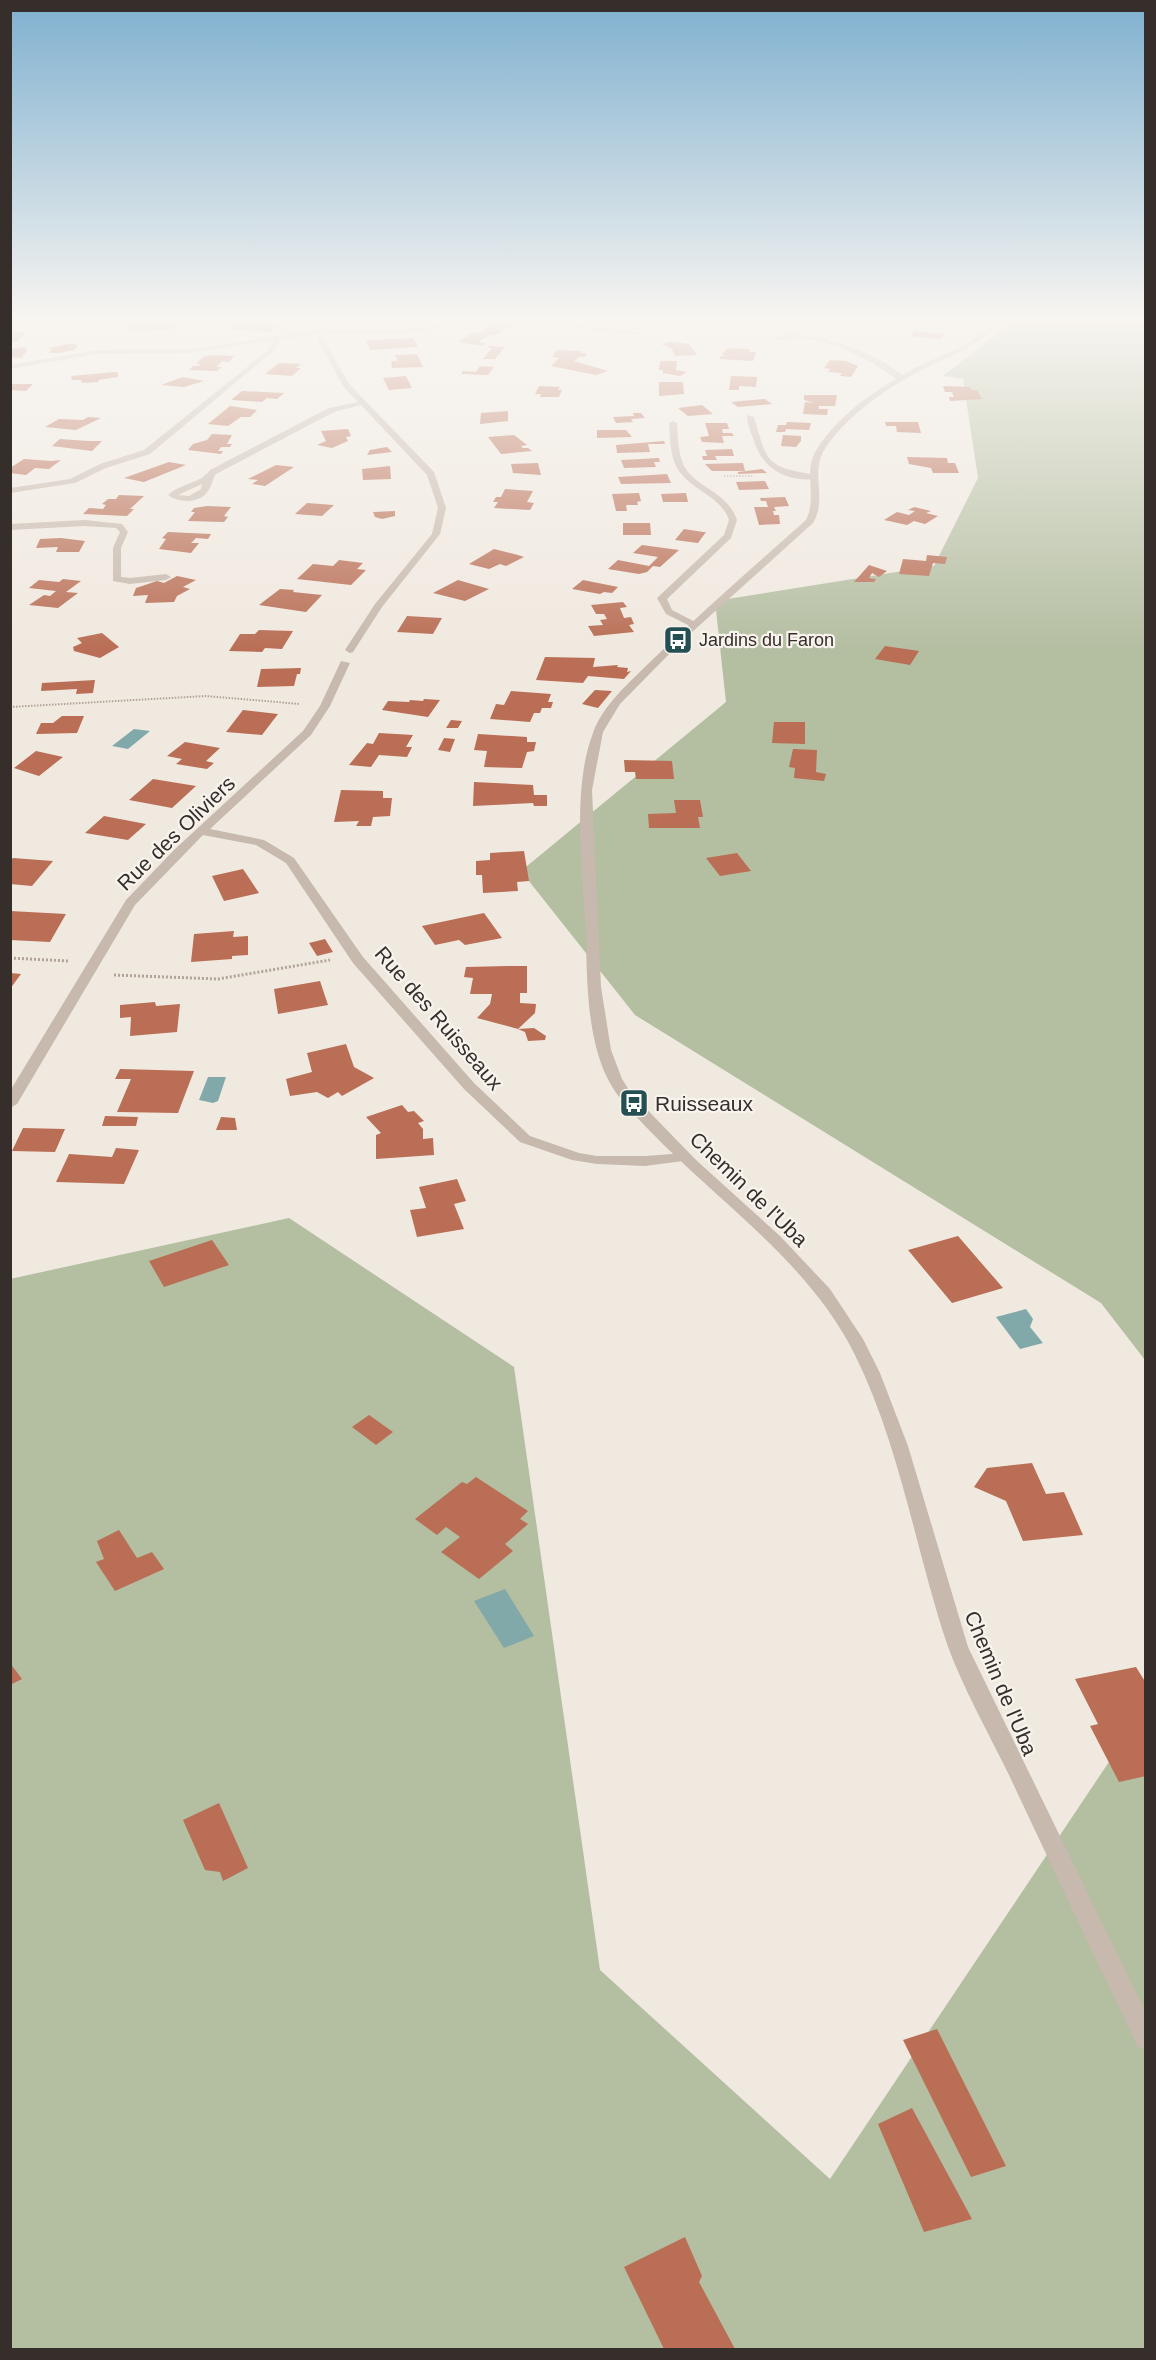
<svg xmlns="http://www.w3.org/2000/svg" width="1156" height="2360" viewBox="0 0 1156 2360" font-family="Arial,sans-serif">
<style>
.green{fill:#b4bea1}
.water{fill:#82a9aa}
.building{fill:#b96e55}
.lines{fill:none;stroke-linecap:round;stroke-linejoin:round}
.path-far2{stroke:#b3a397;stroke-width:1.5;stroke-dasharray:1.5 1.5;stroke-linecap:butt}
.path-far1{stroke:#b3a397;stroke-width:2;stroke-dasharray:1.5 1.5;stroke-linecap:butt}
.path{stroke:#b3a397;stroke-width:3;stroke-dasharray:2 2;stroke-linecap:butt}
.service{fill:#c7b9ad;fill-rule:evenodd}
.minor{fill:#c7b9ad;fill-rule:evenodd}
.tertiary{fill:#c7b9ad;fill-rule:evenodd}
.labels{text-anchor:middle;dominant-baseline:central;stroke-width:4.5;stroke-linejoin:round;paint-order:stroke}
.far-poi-label{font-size:18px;fill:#362e2b;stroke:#f8f3ec;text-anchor:start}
.street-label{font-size:21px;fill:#362e2b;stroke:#f8f3ec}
.poi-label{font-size:21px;fill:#362e2b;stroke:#f8f3ec;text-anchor:start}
</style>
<rect width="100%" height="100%" fill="#f0e9e0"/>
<path class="green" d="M1013 321H1145V1360L1101 1303 635 1015 521 871 726 702 715 601 934 566 978 478 963 379 943 376Z
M289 1218 514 1367 600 1970 830 2179 1145 1708V2349H11L10 1279Z"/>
<path class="water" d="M134 729 150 731 128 749 112 746Z
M208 1077H226L218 1101 213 1103 199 1100Z
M1026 1309 1033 1319 1030 1327 1043 1343 1020 1349 996 1317Z
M505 1589 534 1636 504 1648 474 1601Z"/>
<path class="building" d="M143 322H178L170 330 128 329 133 324Z
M499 322H517L514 325 522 326 509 327 496 335 484 336H489L479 342 486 343 483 346 458 342 472 332 479 333 491 325 502 327 506 324Z
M235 323 277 325 271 332 229 329Z
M915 331 945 334 940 339 910 337Z
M10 332H26L18 341H10Z
M413 338 418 347 370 350 366 340Z
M670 341 689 344 697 355 675 356 672 349 661 344Z
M73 343 78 346 74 350 59 353H49L51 349 47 348Z
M489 346H491L505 347 495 359H483L492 348H488Z
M25 347 27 350 22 358 10 357V349Z
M728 348 749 349 750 352H756L753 361 719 359 721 356H726L721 354Z
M557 350 582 351 581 353H587L585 357H579L574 361 608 371 596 375 551 366 559 358 552 357Z
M417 354 423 367 392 368 391 361H398L395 355Z
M211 355 234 356 229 362 222 361 216 367H222L217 371 189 370 193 366H199L201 364H196L203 357Z
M830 360 846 361 858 366 851 377 840 376 842 373 828 372 830 369 824 368Z
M660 361H677L676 370 687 372 680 376 663 373V370H659Z
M279 363 301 364 296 368H301L292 376 265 374Z
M480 366 494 367 488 375 462 374V371L476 372Z
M115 372 118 373V377L98 380 99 382 82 383 81 380H72L71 376Z
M406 376 412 388 389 390 383 378Z
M731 376 757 377 756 387 739 386V390H729Z
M183 377 204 381 184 387 161 385Z
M659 382H683L684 394 659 396Z
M10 384H33L26 391 10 390Z
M539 386 560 387 558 390H562L559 397H540L541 394H535Z
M943 386 970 387 971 390H977L982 399 950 401 949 397H954L952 392H945Z
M242 391 284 393 277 399 267 398 262 402 231 400Z
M804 395H837L835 406H819V409H828L827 415 803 414 805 402 814 403 804 400Z
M765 399 772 404 738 407 731 402Z
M702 405 713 414 688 416 678 408Z
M230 406 257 410 250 417H241L228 426 208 424Z
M508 411V421L480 424 481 413Z
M633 413H641L645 418 631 419 633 422 616 423 613 417 634 416Z
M88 417 101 418 76 430 45 427 59 419 83 420Z
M787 422 811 423 809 430 786 429 785 432H776L778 425H786Z
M885 422H918L921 433 897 432 896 426H886Z
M705 423H727L729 429H722L723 433H732L734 436H722L724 443 702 442 700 437 709 436Z
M348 429 351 436 346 437 348 441 332 448 317 445 326 441 321 431Z
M597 430H626L632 437 597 438Z
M212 434 232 435 227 444H232L230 447H221L218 451H223L221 454 188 450 193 444 207 440Z
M514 435 527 445 521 446 523 448H528L532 451 501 454 488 437Z
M783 435 801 436V441L796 447 781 446Z
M60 439 88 441H102L92 451 52 446Z
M664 441 665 444H648L650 452 617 453 616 445Z
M387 447 392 452 367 455 370 450Z
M732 449 734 456H715L717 460H703L702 456H707L705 450Z
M907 457 947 458 948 463H955L959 473H933L931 468 909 464Z
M659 458 660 462H654L656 467 624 468 621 460Z
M24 459 51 461 61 460 49 469 35 468 26 475 10 473V468Z
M169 462 186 465 144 482 124 478Z
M538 463 541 475 513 473 511 464Z
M743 463 745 471H712L705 464Z
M276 465 294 467 265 486 252 484 258 480 248 479Z
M390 466 391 479 363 480 362 469Z
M762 469 767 473 738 474V472Z
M667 474 671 483 621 484 618 477Z
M765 481 769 489 739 490 736 482Z
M505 489 533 491 527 502 534 503 530 510 494 508 498 502H493L496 497H501Z
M639 493 641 501 637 502 638 505H626L627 511H616L612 494Z
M686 493 688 502H663L661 494Z
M119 495 144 496 130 509H134L127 516 83 514 89 508 103 509 106 505 102 504 108 499H116Z
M785 497 789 506 774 507 776 511H773L774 515H779L780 524 759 525 754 507H768L766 501H761L760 498Z
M307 503 334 505 322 516 295 514Z
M207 506 231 507 224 516 228 517 224 522 188 521 195 512H191L194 508Z
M914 507 931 511 926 513 938 516 925 524 914 521 907 525 884 520 897 512 909 515 915 511 908 510Z
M395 511V516L382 519 375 517 373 512Z
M623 523H650L651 535H623Z
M684 529 703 532H706L698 543 675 540Z
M168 532 211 534 208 539 196 538 191 543H199L191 553 159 549 166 539 162 538Z
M61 538 85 541 79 552H56L58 547 36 548 40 539Z
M642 545 679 550 660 567 653 566 647 572 639 574 608 569 618 560 649 566 658 557 633 553Z
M494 549 518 555 524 557 506 566 500 564 489 569 469 564Z
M927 555 947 557 945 564 933 563 929 576 899 574 903 559 926 561Z
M339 560 363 563 357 569 366 570 351 585 297 579 313 564 333 566Z
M869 565 887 571 879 577 872 573 869 578 876 579 874 582H854Z
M177 576 196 580 183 587 190 589 177 596 174 602 145 603 148 595 133 596 136 588 157 581 164 583Z
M63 579 81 581 66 592 78 593 58 608 29 605 44 595 50 596 56 591 29 588 39 580 59 582Z
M458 580 489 589 465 601 433 593Z
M583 580 618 587 612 593 604 592 600 594 572 589Z
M280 589 294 590 293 592 322 595 306 612 259 605Z
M623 602 627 607 620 608 624 618 631 617 634 624 629 625 634 632 594 636 588 626 603 625 600 620 607 619 604 614H596L591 605Z
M407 616 442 618 433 634 397 632Z
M259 630 293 631 282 649 265 648 262 652 229 651 240 634H255Z
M102 633 119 647 100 658 74 651 73 647 82 643 77 638Z
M885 646 919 651 910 665 875 659Z
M545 657 595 658 593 667 618 665 617 667 628 668 627 672 631 671 624 679 588 676 583 683 536 680Z
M301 668 300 674H297L294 686 257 687 261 669Z
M95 680 93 693 76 694 77 689 41 691 42 683Z
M595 690 612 691 598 708 582 704Z
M511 691 551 694 548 702H553L551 708H542L540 713H534L530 722 490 719 496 704 504 705Z
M424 699 440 700 428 717 382 710 388 701 409 702 410 700 423 701Z
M243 710 278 714 262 735 226 732Z
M62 716H84L77 733 36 734 41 723H53Z
M451 720 462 721 458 728H446Z
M774 722H805V744L772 743Z
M379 733 413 735 406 747H412L407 757 379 755 371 767 349 765 367 743 373 744Z
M478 734 527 737V742H536L534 751 527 752 522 768 484 767 487 751 474 750Z
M444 738 455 739 450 752 438 750Z
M185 742 220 748 206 761 214 763 207 769 176 764 182 759 167 756Z
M793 749 817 750 816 772 826 774 824 781 794 778 795 768 789 767Z
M36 751 63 757 39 776 14 768Z
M624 760 672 761 674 779H636L635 772H625Z
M153 779 196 786 172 808 129 800Z
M474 782 533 785 534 795H547V806H534L533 803 473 806Z
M341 790 383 791V798H392L390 816 373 817 371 826H356L359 821 334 822Z
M674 800H700L703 817H698L700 828H649L648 814 676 813Z
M104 816 146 824 128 840 85 833Z
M524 851 529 881 517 882 518 891 483 893 482 875H476V861L490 860V853Z
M737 853 751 871 720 876 706 858Z
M13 858 53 861 32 886 10 884V861Z
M243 869 259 893 224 901 212 876Z
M10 911 66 914 50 942 10 940Z
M484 913 502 938 465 945 459 940 435 945 422 926Z
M234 931 233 937 248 936V955L232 956V959L191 962 194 934Z
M325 939 333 952 317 956 309 943Z
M508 966H527V993H520V1003L536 1004 535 1013 518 1029 477 1018 490 1004 492 994H470L473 978 464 977 466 967Z
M10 973 21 974 10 989Z
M320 981 328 1005 278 1014 274 989Z
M155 1002 156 1006 180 1004 177 1032 130 1036 131 1017 120 1018V1005Z
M534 1028 546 1036 545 1040 528 1041 525 1032 518 1029Z
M346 1044 354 1067 374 1078 342 1096 338 1092 328 1098 317 1092 290 1096 286 1079 312 1072 307 1053Z
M120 1069 194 1071 178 1113 117 1112 131 1079H115Z
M402 1105 408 1112 414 1111 424 1121 418 1123 423 1129V1139L433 1138 434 1155 376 1159V1135L381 1133 366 1117Z
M105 1116 138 1117 136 1126H102Z
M221 1117 235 1118 237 1130H216Z
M23 1128 65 1129 55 1152 12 1151Z
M116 1148 139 1150 124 1184 56 1182 69 1154 112 1157Z
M457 1179 466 1201 454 1204 464 1229 417 1237 410 1210 426 1208 419 1187Z
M958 1236 1003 1288 952 1303 908 1250Z
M212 1240 229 1265 164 1287 149 1261Z
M369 1415 393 1432 376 1445 352 1427Z
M1032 1463 1046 1494 1064 1492 1083 1535 1023 1541 1006 1501 974 1487 987 1468Z
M476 1477 528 1511 520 1519 528 1524 505 1544 513 1551 479 1579 441 1552 460 1537 446 1527 437 1535 415 1519 462 1482 467 1484Z
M119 1530 137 1558 152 1552 164 1569 115 1591 96 1562 104 1559 97 1541Z
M10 1663 22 1679 10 1685Z
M1136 1667 1146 1683V1776L1119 1782 1090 1726 1098 1724 1075 1679Z
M219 1803 248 1868 223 1881 220 1872 205 1870 183 1820Z
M937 2029 1006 2166 971 2177 903 2040Z
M912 2108 972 2219 924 2232 878 2124Z
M685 2237 702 2276 699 2282 735 2349H664L624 2267Z"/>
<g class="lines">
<path class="path-far2" d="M724 476H752"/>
<path class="path-far1" d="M10 707 206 696 300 704"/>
<path class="path" d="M10 958 68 961
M114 975 218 979 330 960"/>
<path class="service" d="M31 321H37V322L34 324Z
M321 329 324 331 323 339 350 385 434 472 446 508 440 534 382 607 353 652 350 653 345 650 375 604 432 534 438 508 427 475 361 405 334 412 216 474C212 480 212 486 208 491 200 504 178 503 168 495 181 483 200 484 210 470L329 408 358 402 343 386 317 339 318 331ZM202 484 201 489 189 496 178 495Z
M792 334C833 337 876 352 907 379L900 381 871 362 840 347 809 339 775 340 772 338Z
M277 337 282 338 272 352 150 454 106 468 75 483 10 493V488L70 479 100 464 144 450 268 350Z
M747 415 754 417C768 465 766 466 815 475V479C784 482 761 467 753 438 750 431 747 423 747 415Z
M673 421 677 423C678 437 678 453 684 466 697 489 727 491 737 520L731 538 667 599 672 610 697 623 699 625 694 628 666 614 657 598 724 535 729 520C720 494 688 490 676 466 670 453 670 437 669 423Z
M85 520 122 524 128 532 121 548V577L130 578 166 574 171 577 166 580 130 584 113 581V548L120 532 116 528 85 526 10 530V524Z"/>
<path class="minor" d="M332 321H339L328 329H409L461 321H476L409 333H322L187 353 97 354 10 369V365L97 350 187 349 221 345 317 330Z
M516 321H539L644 333 641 335Z
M341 661 350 663 330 706 311 735 210 829 264 840 294 858 363 957 474 1083 530 1136 579 1153 597 1156H645L686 1153 693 1157 691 1160 645 1166 597 1164 572 1160 520 1142 464 1089 353 963 286 863 256 845 203 835 135 905 17 1104 10 1108V1091L126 900 174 850 303 731 320 706Z"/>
<path class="tertiary" d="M993 321H999C980 348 950 355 922 370 887 388 852 412 828 444 807 472 829 496 813 523L681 642 620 704 603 732 592 790 601 987 611 1050 622 1079 631 1093 695 1159 780 1236 830 1289 863 1339 880 1373 908 1446 968 1647 1146 2013V2050L1138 2047C1094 1956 1051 1864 1008 1773 988 1732 962 1686 947 1644 915 1548 900 1446 855 1355 803 1250 695 1188 621 1099 587 1059 587 987 586 937 583 876 571 790 593 733 603 705 628 684 648 664 699 614 753 567 806 520 818 497 802 472 817 449 841 411 884 384 923 364 949 352 975 344 993 321Z"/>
</g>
<linearGradient id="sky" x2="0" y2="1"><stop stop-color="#7fb0cf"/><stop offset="0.49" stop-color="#f8f5f1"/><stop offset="1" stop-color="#f8f5f1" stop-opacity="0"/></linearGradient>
<rect width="1156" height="651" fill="url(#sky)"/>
<defs>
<g id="bus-square" transform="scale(1.5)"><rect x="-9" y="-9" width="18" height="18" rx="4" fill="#245054" stroke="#f8f3ec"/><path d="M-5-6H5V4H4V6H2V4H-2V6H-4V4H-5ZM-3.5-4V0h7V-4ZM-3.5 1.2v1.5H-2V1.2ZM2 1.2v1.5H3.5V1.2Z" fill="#fff"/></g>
</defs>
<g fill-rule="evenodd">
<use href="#bus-square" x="678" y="640"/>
<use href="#bus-square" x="634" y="1103"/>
</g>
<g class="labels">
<g class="far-poi-label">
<text x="699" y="640">Jardins du Faron</text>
</g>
<g class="street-label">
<text transform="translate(176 833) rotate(-44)">Rue des Oliviers</text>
<text transform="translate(439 1018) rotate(49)">Rue des Ruisseaux</text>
<text transform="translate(749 1189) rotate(44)">Chemin de l'Uba</text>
<text transform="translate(1001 1683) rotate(67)">Chemin de l'Uba</text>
</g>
<g class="poi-label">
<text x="655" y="1103">Ruisseaux</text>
</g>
</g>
<rect width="1156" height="2360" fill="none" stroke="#362e2b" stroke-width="24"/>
</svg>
